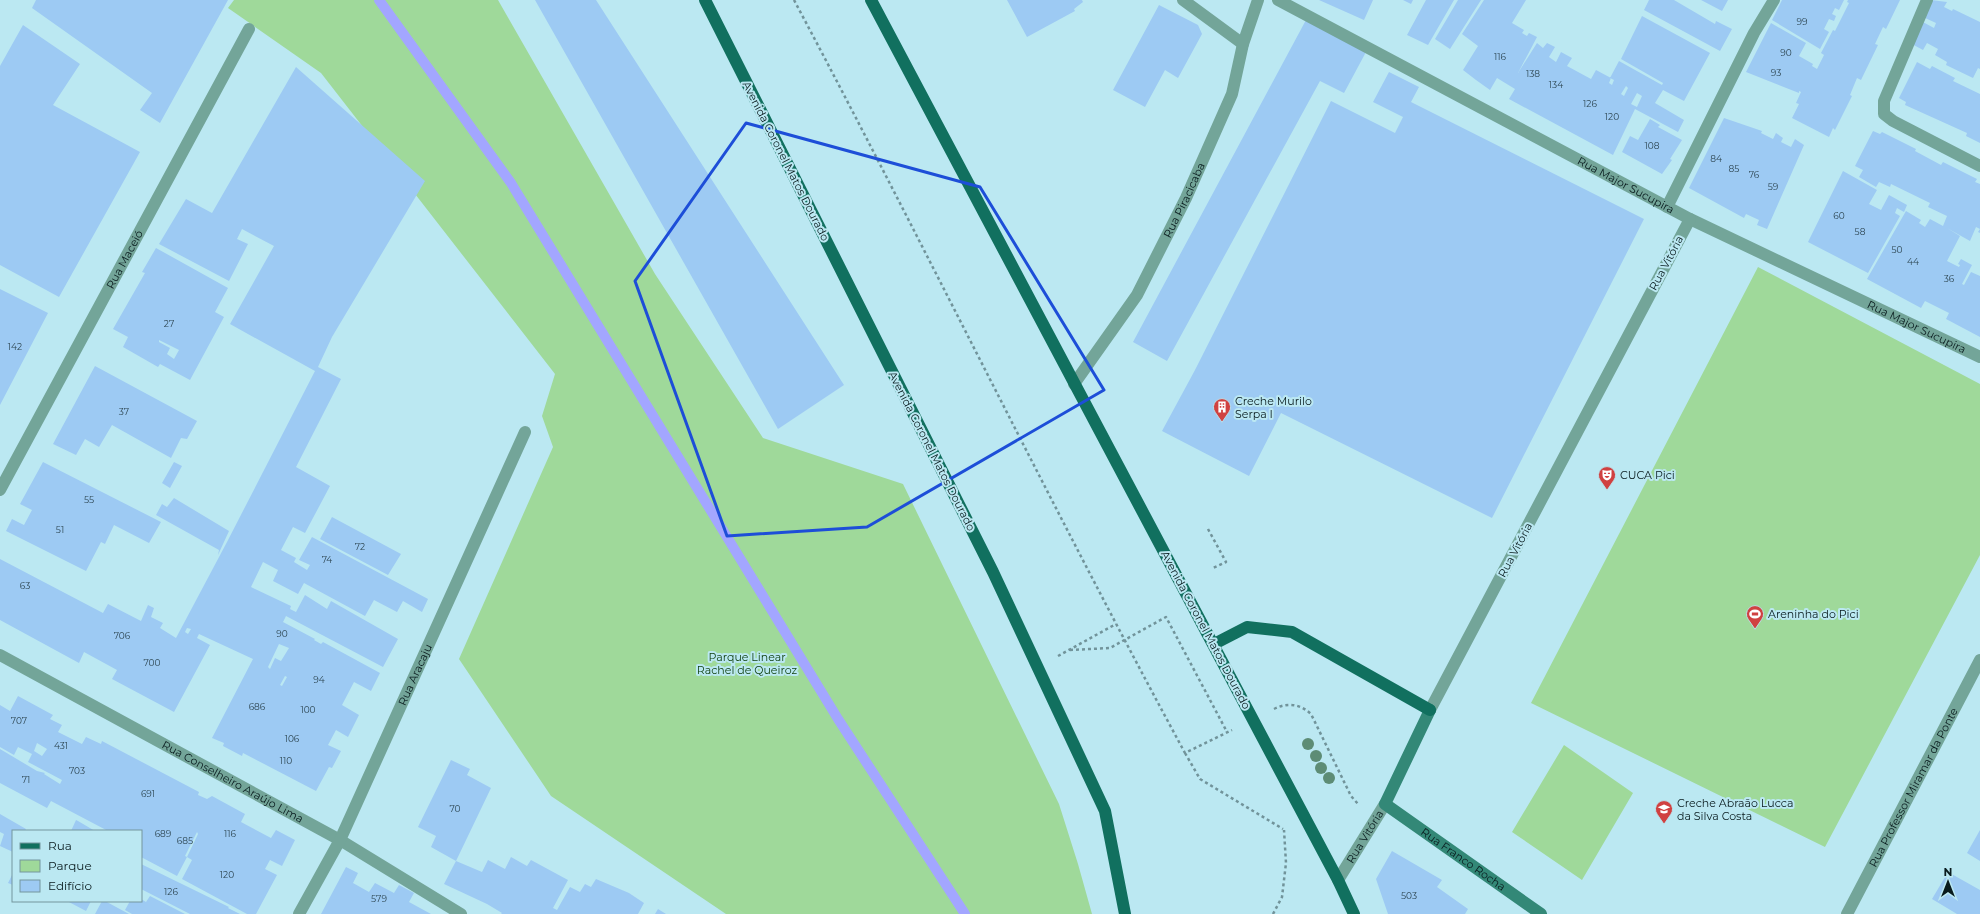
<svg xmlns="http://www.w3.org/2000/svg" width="1980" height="914" viewBox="0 0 1980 914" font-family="Montserrat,sans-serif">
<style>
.green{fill:#9fd99a}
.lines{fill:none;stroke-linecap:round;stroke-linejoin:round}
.stream{stroke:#a3a6ff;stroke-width:10}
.building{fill:#9dcaf3;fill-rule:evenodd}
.path{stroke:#71939a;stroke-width:2.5;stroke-dasharray:3 3;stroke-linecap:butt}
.lane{stroke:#73a599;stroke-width:12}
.street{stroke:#73a599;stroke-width:12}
.secondary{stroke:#387;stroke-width:12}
.primary{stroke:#11705f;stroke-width:12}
.tree{fill:#5d8c75}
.marked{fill:none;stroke:#1d4ed8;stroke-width:3;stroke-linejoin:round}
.labels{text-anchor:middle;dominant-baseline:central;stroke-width:4;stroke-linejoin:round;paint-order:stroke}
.number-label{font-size:9px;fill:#2e4753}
.street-label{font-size:11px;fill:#091b1e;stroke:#bbe8f2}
.poi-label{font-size:11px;fill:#091b1e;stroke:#bbe8f2;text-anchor:start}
.park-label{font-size:11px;fill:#10400f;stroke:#bbe8f2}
</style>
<rect width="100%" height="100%" fill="#bbe8f2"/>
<path class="green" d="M234 0H498L655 274 763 438 903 484 1059 804 1078 864 1092 914H726L551 796 459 659 553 447 542 416 555 374 321 73 228 8Z
M1758 267 1980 384V555L1825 847 1531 703Z
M1564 745 1633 793 1582 880 1512 832Z"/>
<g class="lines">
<path class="stream" d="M379 0 511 183 838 719 965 914"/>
</g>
<path class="building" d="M36 0H228L160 123 140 110 152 93 32 8Z
M535 0H596L844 385 778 429Z
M1007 0H1082L1083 2 1074 9 1075 11 1027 37Z
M1319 0H1373L1364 20Z
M1403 0H1413L1411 4Z
M1426 0H1454L1428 45 1407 35Z
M1458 0H1481L1450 49 1435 39Z
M1484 0H1526L1512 23 1524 30 1522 33 1527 36 1529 33 1537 37 1518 73 1537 43 1543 48 1547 43 1555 47 1549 57 1556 62 1561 52 1572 58 1567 66 1591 79 1596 70 1611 78 1609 83 1612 85 1614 80 1610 78 1619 61 1662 85 1663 83 1621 59 1642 16 1710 53 1684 101 1663 90 1655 103 1684 120 1678 132 1635 109 1613 155 1509 99 1515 89 1497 78 1490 90 1476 80 1463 70 1478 46 1462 34ZM1626 86 1628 88 1624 96 1621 94ZM1637 93 1642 96 1637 107 1631 104Z
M1649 0H1674L1715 24 1716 21 1732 29 1720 51 1644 10Z
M1701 0H1728L1722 11Z
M1782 0H1844L1839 10 1835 8 1832 14 1836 16 1834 21 1829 19 1824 29 1829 32 1820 49 1772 20Z
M1848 0H1900L1886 29 1883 27 1875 44 1878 45 1861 80 1857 78 1850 95 1852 96 1835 130 1833 128 1829 137 1792 118 1799 104 1796 103 1801 92 1799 91V93L1746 72 1771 23 1806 43 1799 56 1813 64 1812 66 1817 69 1824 55 1821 53 1833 30 1835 31 1849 3 1847 2Z
M1931 0 1947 2 1944 7 1952 11 1953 9 1980 22V69L1978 68 1973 78 1946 65 1947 62 1935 55 1938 49 1927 43 1923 50 1910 43 1921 21 1934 28 1936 23 1923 17Z
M1159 5 1198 25 1202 34 1178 78 1165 70 1145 107 1113 90Z
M1306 20 1366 52 1344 93 1320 81 1167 361 1133 342Z
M23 25 80 64 53 105 140 152 59 297 0 265V66Z
M1917 62 1930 69 1932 66 1955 78 1953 81 1980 94V143L1966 136 1967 133 1905 105 1906 102 1899 98Z
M296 67 425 181 332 337 318 367 341 379 296 467 330 486 305 533 293 527 281 550 296 558 294 562 307 570 310 565 299 560 312 537 428 599 422 612 403 601 397 612 374 600 365 616 304 583 298 594 273 581 278 570 263 562 251 587 291 606 290 609 296 612 305 595 327 609 331 601 398 639 383 667 286 616 283 622 315 639 314 640 321 644 323 642 380 673 371 691 354 682 342 705 359 715 348 737 336 730 328 745 341 751 332 768 329 767 316 791 243 753 242 756 223 746 224 743 212 738 253 659 199 634 197 638 210 645 174 712 112 679 117 670 84 652 79 663 0 620V559L103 613 108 604 141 621 148 605 154 608 151 617 163 623 160 628 176 638 227 542 315 371 230 324 274 246 242 229 237 239 248 244 229 281 159 244 186 199 212 213ZM187 628 191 629 188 634 185 632ZM279 644 289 648 281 661 275 658 270 669 268 667ZM285 676 287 677 282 686 280 685Z
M1389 72 1419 87 1411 102 1644 219 1492 518 1281 413 1249 476 1162 431 1195 370 1331 101 1395 133 1403 117 1373 102Z
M1724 118 1762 131 1761 133 1773 139 1776 133 1783 138 1781 142 1791 147 1795 139 1804 145 1767 229 1757 225 1759 220 1746 214 1744 218 1689 188Z
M1650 119 1660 125 1658 127 1682 140 1670 159 1672 160 1662 174 1622 152 1630 136 1638 140Z
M1873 131 1880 134 1882 132 1916 149 1915 151 1941 165 1943 162 1977 179 1975 182 1980 184V233L1978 232 1980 229 1976 227 1970 241 1947 228 1960 236 1947 261 1959 267 1960 265 1958 264 1961 259 1972 265 1962 284 1964 285 1971 272 1980 276V337L1946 319 1949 313 1925 301 1921 308 1867 279 1906 211 1921 220 1919 223 1925 227 1930 219 1943 226 1947 216 1928 207 1930 203 1891 184 1890 187 1879 182 1876 187 1859 177 1863 170 1855 166Z
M1843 171 1877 190 1869 204 1881 210 1889 195 1907 205 1904 212 1897 208 1895 213 1900 216 1868 273 1808 242Z
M156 248 228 288 215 312 224 317 190 380 160 364 158 367 123 347 128 337 113 329 145 273 142 272ZM159 340 179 350 174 359 167 354 170 348 159 342Z
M0 289 48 313 0 405Z
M95 366 197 421 187 439 181 438 171 458 112 425 99 447 85 439 76 455 53 444Z
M43 462 161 522 149 543 114 525 105 544 101 542 86 571 6 531 12 519 24 525 32 510 20 504Z
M174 462 182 466 170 488 162 483Z
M174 498 229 531 218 555 219 550 156 515 162 504 167 507Z
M332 517 401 554 388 575 320 539Z
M18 696 53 715 50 719 62 725 58 732 82 744 86 737 101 744 102 741 199 792 198 795 207 799 212 796 245 814 241 822 271 838 276 830 295 840 282 866 270 860 265 869 277 875 256 914H247L182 879 192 860 187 857 177 876 141 857V831H108L51 801 47 808 0 783V749L37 771 45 773 44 774 60 784 62 780 28 762 32 754 18 747 14 755 0 747V705L10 711ZM37 743 47 749 42 756 34 751ZM197 832 198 834 187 857 185 856Z
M451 760 470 769 467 775 491 788 456 861 431 847 436 836 418 827Z
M0 814 26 829 25 831H13V852L0 846 4 834 0 832Z
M76 820 78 821 95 831H71Z
M1980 830V861L1967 853Z
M1392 851 1442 880 1437 887 1468 909 1465 914H1388L1376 879Z
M511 857 527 866 531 860 568 880 553 908 557 910 570 887 580 892 585 884 591 887 596 879 629 893 644 903 638 914H501L502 913 487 904 444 884 456 861 482 872 488 860 505 869Z
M141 864 229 907 228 908 240 914H190L141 889Z
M346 867 358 873 353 883 369 892 375 883 394 893 399 885 414 893 409 902 431 914H321Z
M1948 872 1980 890V914H1957L1932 899Z
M13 873V885L8 883Z
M150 896 185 914H132L125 910 130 901H141V899L146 902Z
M67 901H91L86 911Z
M102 901H105L129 914H95Z
M658 909 666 914H655Z"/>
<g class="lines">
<path class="path" d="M794 0C927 250 1050 504 1185 753L1232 730
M1208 529 1226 562 1213 568
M1070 650 1110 648 1166 617 1227 732
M1058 656 1116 624
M1274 709C1288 702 1300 704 1311 714L1351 796 1358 804
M1185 753 1200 779 1283 829
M1273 914 1282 897 1286 863 1284 830"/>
<path class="lane" id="s1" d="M1690 219 1980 357"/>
<g class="street">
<path d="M1183 0 1243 44"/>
<path id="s2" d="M1278 0 1690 219 1430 710"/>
<path d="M1927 0 1884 101V114L1893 121 1980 166"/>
<path d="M1667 207 1754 33 1774 0"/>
<path id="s3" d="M1074 384 1137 295 1186 198 1232 94 1243 44 1258 0"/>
<path id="s4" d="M0 490 249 29"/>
<path id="s5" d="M0 655 340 840 461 914"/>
<path id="s6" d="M1338 880 1385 804"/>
<path id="s7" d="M299 914 340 840 525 432"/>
<path id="s8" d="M1847 914 1980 660"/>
</g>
<path class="secondary" id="s9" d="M1430 710 1385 804 1541 914"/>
<path class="primary" d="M705 0 993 572 1105 811 1125 914
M871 0 1338 880 1354 914
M1214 644 1247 627 1292 632 1430 710"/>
</g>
<g class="tree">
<circle cx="1308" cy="744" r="6"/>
<circle cx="1316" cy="756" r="6"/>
<circle cx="1321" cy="768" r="6"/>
<circle cx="1329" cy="778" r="6"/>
</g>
<path class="marked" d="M746 123 980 187 1104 390 867 527 727 536 635 281Z"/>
<defs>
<g id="building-pin" transform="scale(0.9)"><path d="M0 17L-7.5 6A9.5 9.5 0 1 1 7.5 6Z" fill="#d04141" stroke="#bbe8f2"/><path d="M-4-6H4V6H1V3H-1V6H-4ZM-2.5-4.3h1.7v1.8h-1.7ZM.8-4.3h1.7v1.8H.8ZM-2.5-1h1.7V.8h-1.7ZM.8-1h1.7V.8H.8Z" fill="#fff"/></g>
<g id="theatre-pin" transform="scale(0.9)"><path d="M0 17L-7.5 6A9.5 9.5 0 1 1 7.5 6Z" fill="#d04141" stroke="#bbe8f2"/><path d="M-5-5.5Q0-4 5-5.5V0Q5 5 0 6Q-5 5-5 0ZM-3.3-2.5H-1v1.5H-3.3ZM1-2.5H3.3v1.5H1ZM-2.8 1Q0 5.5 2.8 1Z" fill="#fff"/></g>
<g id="stadium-pin" transform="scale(0.9)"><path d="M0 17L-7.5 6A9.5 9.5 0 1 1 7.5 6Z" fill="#d04141" stroke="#bbe8f2"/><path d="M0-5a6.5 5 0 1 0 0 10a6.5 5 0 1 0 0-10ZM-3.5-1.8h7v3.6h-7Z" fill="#fff"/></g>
<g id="school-pin" transform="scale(0.9)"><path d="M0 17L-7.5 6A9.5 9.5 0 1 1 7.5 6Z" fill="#d04141" stroke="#bbe8f2"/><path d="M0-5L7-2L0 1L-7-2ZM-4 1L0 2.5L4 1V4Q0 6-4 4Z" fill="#fff"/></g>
</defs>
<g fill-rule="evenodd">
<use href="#building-pin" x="1222" y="407"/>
<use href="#theatre-pin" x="1607" y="475"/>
<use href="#stadium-pin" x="1755" y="614"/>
<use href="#school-pin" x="1664" y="809"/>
</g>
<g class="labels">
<g class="number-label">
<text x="1802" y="21">99</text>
<text x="1786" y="52">90</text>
<text x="1500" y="56">116</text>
<text x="1776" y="72">93</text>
<text x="1533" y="73">138</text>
<text x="1556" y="84">134</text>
<text x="1590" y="103">126</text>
<text x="1612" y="116">120</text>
<text x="1652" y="145">108</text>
<text x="1716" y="158">84</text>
<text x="1734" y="168">85</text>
<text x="1754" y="174">76</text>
<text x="1773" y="186">59</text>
<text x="1839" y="215">60</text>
<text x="1860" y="231">58</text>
<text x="1897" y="249">50</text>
<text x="1913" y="261">44</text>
<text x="1949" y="278">36</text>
<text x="169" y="323">27</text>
<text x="15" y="346">142</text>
<text x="124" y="411">37</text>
<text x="89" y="499">55</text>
<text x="60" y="529">51</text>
<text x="360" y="546">72</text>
<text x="327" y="559">74</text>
<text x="25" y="585">63</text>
<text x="282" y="633">90</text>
<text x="122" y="635">706</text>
<text x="152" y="662">700</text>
<text x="319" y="679">94</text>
<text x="257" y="706">686</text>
<text x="308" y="709">100</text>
<text x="19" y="720">707</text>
<text x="292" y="738">106</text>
<text x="61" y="745">431</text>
<text x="286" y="760">110</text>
<text x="77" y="770">703</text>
<text x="26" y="779">71</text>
<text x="148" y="793">691</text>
<text x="455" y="808">70</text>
<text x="163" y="833">689</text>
<text x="230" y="833">116</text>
<text x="185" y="840">685</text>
<text x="227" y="874">120</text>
<text x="171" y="891">126</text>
<text x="1409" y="895">503</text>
<text x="379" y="898">579</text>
</g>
<g class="street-label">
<text transform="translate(786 161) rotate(63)">Avenida Coronel Matos Dourado</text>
<text stroke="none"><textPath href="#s2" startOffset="394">Rua Major Sucupira</textPath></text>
<text stroke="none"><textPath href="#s3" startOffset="215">Rua Piracicaba</textPath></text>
<text stroke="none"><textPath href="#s4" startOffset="262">Rua Maceió</textPath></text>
<text transform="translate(1666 263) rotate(-62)">Rua Vitória</text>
<text stroke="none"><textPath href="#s1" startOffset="251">Rua Major Sucupira</textPath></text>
<text transform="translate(932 451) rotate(63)">Avenida Coronel Matos Dourado</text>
<text transform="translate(1515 550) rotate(-62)">Rua Vitória</text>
<text transform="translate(1206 630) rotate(62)">Avenida Coronel Matos Dourado</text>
<text stroke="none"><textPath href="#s7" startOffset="266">Rua Aracaju</textPath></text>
<text stroke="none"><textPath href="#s5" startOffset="265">Rua Conselheiro Araújo Lima</textPath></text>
<text stroke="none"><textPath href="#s8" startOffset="143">Rua Professor Miramar da Ponte</textPath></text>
<text stroke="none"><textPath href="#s6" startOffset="51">Rua Vitória</textPath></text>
<text stroke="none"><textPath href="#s9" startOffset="200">Rua Franco Rocha</textPath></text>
</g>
<g class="poi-label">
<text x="1235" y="401">Creche Murilo<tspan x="1235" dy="13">Serpa I</tspan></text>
<text x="1620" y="475">CUCA Pici</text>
<text x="1768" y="614">Areninha do Pici</text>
<text x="1677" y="803">Creche Abraão Lucca<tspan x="1677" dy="13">da Silva Costa</tspan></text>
</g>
<g class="park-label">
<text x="747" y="657">Parque Linear<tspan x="747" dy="13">Rachel de Queiroz</tspan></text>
</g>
</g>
<rect x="12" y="830" width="130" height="72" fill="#bbe8f2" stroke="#74969d"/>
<rect x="20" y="843" width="20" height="6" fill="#11705f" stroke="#74969d"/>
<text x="48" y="850" font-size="12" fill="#091b1e">Rua</text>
<rect x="20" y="860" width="20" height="12" fill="#9fd99a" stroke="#74969d"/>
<text x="48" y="870" font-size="12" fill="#091b1e">Parque</text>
<rect x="20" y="880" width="20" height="12" fill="#9dcaf3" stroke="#74969d"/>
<text x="48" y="890" font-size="12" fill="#091b1e">Edifício</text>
<g transform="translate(1948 882)" stroke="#bbe8f2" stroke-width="3" paint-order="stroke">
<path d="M0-3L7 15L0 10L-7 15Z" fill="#091b1e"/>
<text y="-6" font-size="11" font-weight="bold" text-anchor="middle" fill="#091b1e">N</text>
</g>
</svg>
